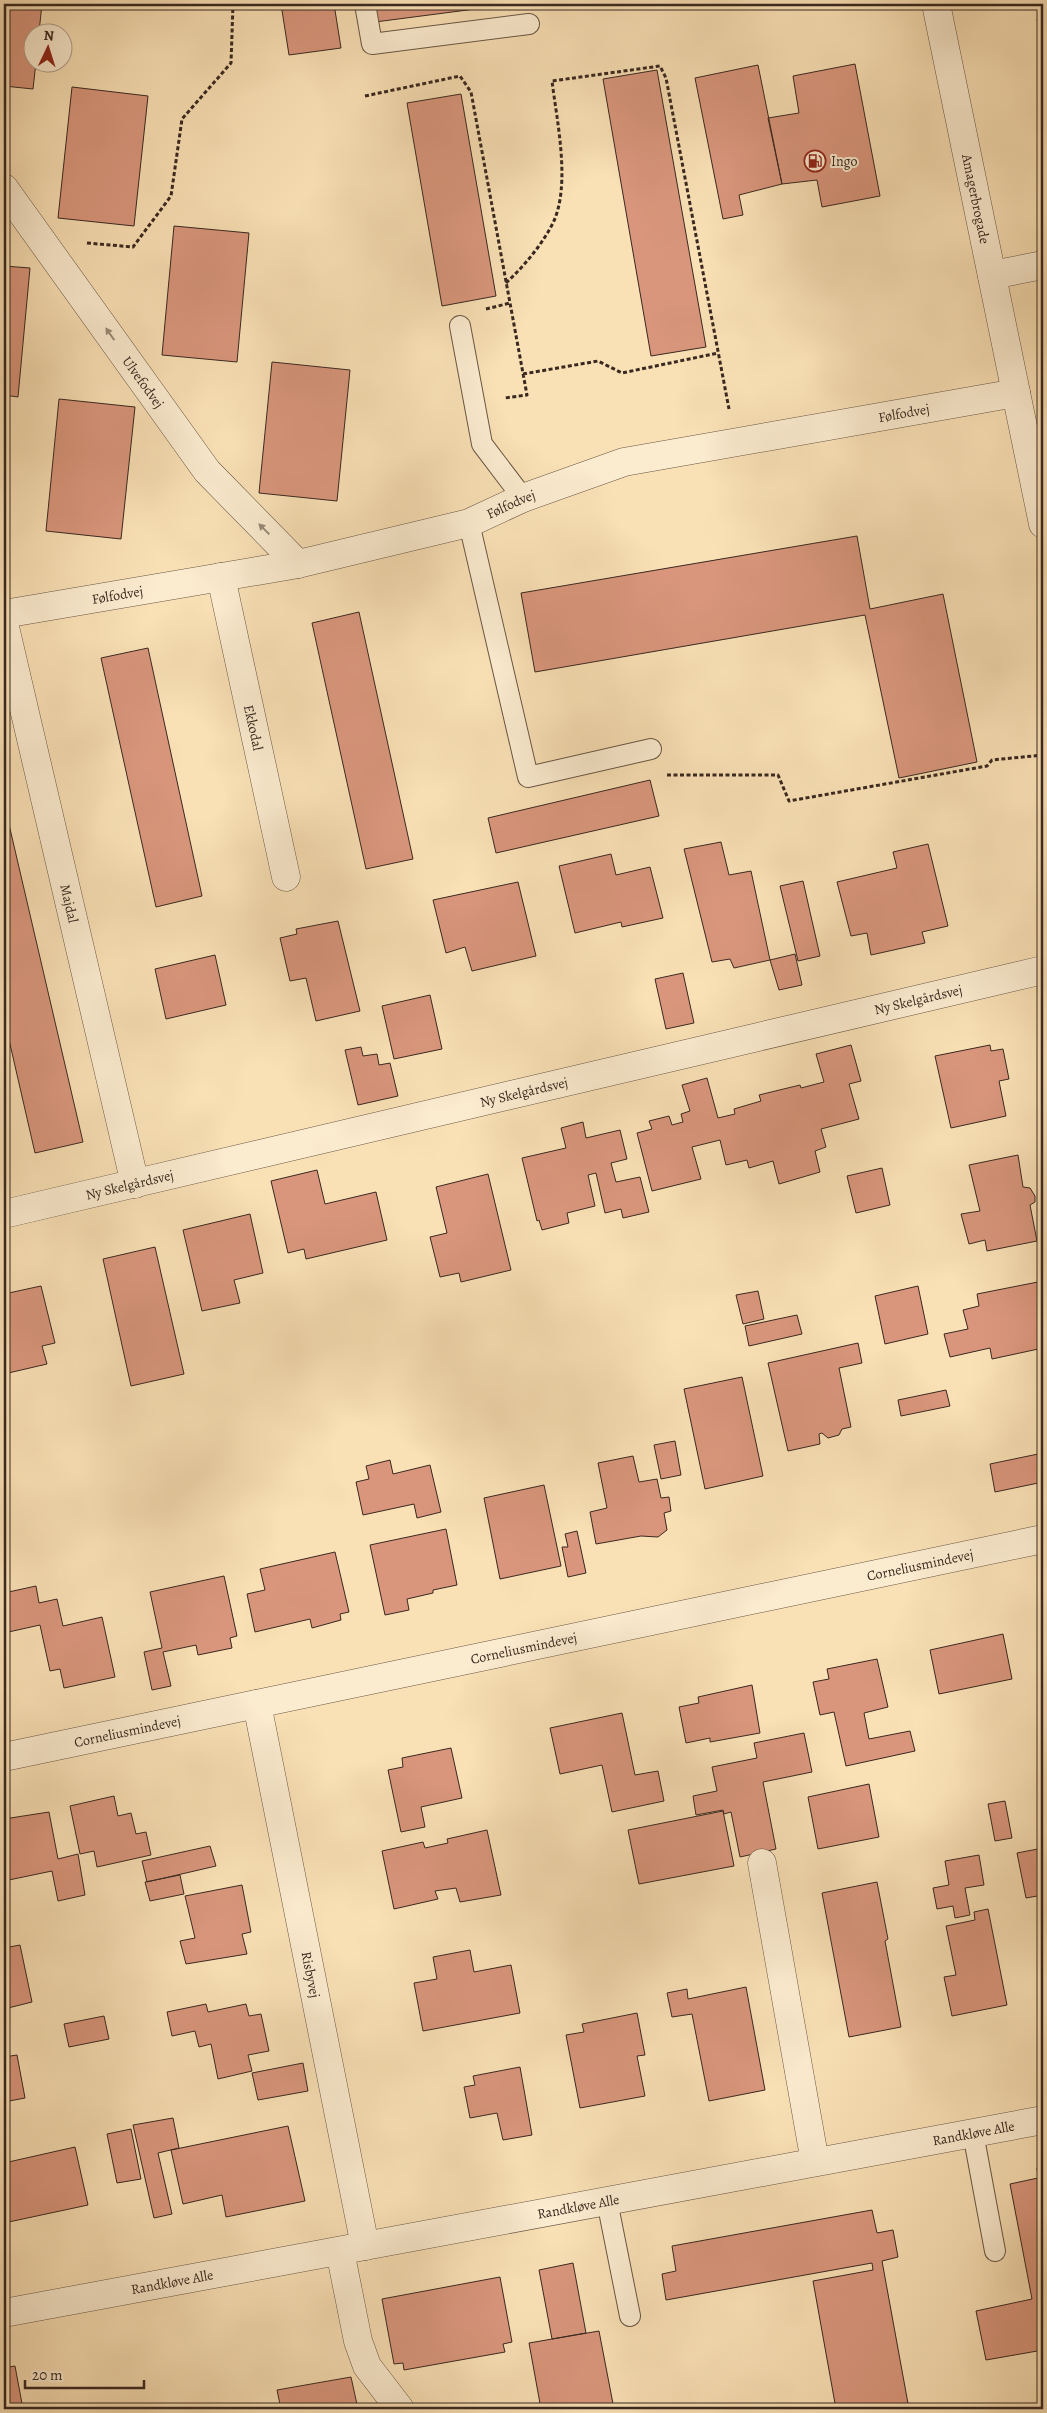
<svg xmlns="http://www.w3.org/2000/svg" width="1047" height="2413" viewBox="0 0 1047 2413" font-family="Alegreya,serif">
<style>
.building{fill:#d9967c;stroke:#392820}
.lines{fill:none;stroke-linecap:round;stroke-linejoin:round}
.service-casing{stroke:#695645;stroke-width:22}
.minor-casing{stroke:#695645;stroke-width:29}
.tertiary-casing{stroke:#695645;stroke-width:29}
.path{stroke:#392820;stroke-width:3;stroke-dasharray:4 2.5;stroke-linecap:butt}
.service{stroke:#fbebcf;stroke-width:20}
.minor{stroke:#fbebcf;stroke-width:28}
.tertiary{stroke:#fbebcf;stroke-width:28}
.oneway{fill:#9a8a78}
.labels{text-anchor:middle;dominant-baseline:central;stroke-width:4;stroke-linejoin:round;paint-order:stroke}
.poi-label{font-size:14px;fill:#392820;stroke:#fbebcf;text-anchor:start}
.street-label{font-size:14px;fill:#392820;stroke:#fbebcf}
</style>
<rect width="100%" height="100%" fill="#f9e0b5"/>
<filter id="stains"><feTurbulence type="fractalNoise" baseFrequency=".004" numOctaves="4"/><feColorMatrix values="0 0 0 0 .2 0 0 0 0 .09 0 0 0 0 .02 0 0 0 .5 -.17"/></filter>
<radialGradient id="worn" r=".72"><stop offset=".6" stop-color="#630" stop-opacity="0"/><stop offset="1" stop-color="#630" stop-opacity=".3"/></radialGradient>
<path class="building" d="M4 4H42L39 32H32V62H36L33 89 4 86Z
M281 4H334L341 48 289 55Z
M372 4H514L375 22Z
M1043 18V48L1037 19Z
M855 64 880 196 822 207 817 180 782 184 768 118 799 113 793 76Z
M758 65 782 184 739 195 743 215 723 219 695 78Z
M657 70 706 347 651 356 603 79Z
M72 87 148 96 134 226 58 218Z
M461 94 496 296 442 306 407 103Z
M174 226 249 233 237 362 162 355Z
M4 266 30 268 18 397 4 395Z
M272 362 350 370 337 501 259 493Z
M59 399 135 407 121 539 46 531Z
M857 536 870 609 943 594 977 762 899 778 865 615 535 672 521 593Z
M359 612 413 859 366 869 312 623Z
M148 648 202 896 156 907 101 658Z
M650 780 659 816 496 853 488 818Z
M4 803 83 1142 35 1153 4 1018Z
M721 842 729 875 751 871 770 960 734 968 730 959 712 962 684 849Z
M928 844 948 926 922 932 925 943 871 955 867 933 851 936 837 882 897 868 893 852Z
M611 854 616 875 650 867 663 918 622 927 621 922 575 933 559 866Z
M803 881 820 956 798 961 780 886Z
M518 882 536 956 472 971 465 947 446 953 433 900Z
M338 921 360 1011 316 1021 306 978 290 981 280 938 297 934 296 929Z
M795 954 802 985 779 990 770 960Z
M215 955 226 1005 166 1019 155 969Z
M683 973 694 1023 666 1029 655 979Z
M430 995 442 1049 394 1059 382 1006Z
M851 1045 861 1081 849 1084 859 1119 821 1129 826 1147 815 1151 820 1172 779 1184 773 1161 749 1168 747 1160 726 1165 720 1140 692 1147 701 1179 652 1191 637 1133 652 1129 649 1121 669 1116 672 1125 683 1122 681 1114 690 1111 682 1085 707 1078 718 1118 735 1114 734 1109 761 1101 759 1095 800 1085 801 1088 824 1082 816 1054Z
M990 1045 991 1051 1003 1049 1009 1079 999 1081 1006 1116 951 1128 935 1056Z
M361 1047 363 1056 377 1054 379 1065 390 1063 398 1096 358 1105 345 1050Z
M583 1122 586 1138 620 1130 627 1159 611 1163 616 1182 640 1177 649 1212 623 1218 621 1209 605 1213 596 1173 588 1175 595 1206 567 1213 569 1223 542 1230 539 1220 537 1221 522 1158 566 1148 561 1128Z
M1018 1155 1023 1187 1030 1188 1035 1196V1202L1030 1205 1037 1241 987 1251 985 1240 969 1244 961 1214 980 1211 969 1165Z
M882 1168 890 1205 856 1213 847 1176Z
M317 1170 325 1204 376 1192 387 1240 306 1259 304 1249 288 1253 271 1181Z
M488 1174 511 1270 461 1282 459 1273 440 1277 430 1237 447 1233 436 1187Z
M250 1214 263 1273 234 1280 240 1303 202 1311 183 1230Z
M155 1247 184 1374 131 1386 103 1259Z
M1043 1281V1348L992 1359 990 1348 950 1357 944 1334 968 1329 963 1310 979 1306 977 1294Z
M41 1286 55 1343 42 1346 47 1364 4 1374V1294Z
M918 1286 928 1334 885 1344 875 1296Z
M758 1291 764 1319 743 1324 736 1295Z
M797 1315 802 1334 749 1346 745 1326Z
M858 1343 862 1363 839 1368 851 1427 842 1429 839 1435 828 1438 822 1433 819 1434 820 1444 788 1451 768 1363Z
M742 1377 763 1476 705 1489 684 1389Z
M946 1390 950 1406 901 1416 898 1400Z
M675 1441 681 1475 661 1479 654 1445Z
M1043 1453V1482L995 1492 990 1464Z
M633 1456 639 1482 657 1479 661 1498 669 1497 671 1511 664 1513 667 1530 658 1537 641 1536 596 1544 590 1512 607 1508 598 1463Z
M390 1460 393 1474 430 1465 441 1512 417 1518 414 1504 363 1515 356 1482 369 1479 366 1466Z
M544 1485 561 1566 500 1579 484 1498Z
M446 1529 457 1585 433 1590V1593L407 1599 409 1610 385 1615 370 1545Z
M577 1531 586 1573 568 1577 562 1547H568L565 1534Z
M335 1552 349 1612 340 1614 341 1620 312 1628 310 1619 255 1632 247 1594 265 1590 260 1569Z
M224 1576 237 1636 230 1638 232 1648 198 1655 196 1645 163 1652 171 1686 152 1690 144 1652 162 1648 150 1592Z
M36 1586 39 1603 57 1599 63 1626 102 1617 115 1677 64 1688 60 1669 50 1671 40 1625 4 1633V1593Z
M1003 1634 1012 1679 939 1694 930 1650Z
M877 1659 888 1707 864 1713 869 1739 910 1731 915 1751 846 1766 834 1712 820 1715 813 1682 829 1679 827 1669Z
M752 1685 760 1733 710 1742V1738L686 1743 679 1707 699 1703 698 1697Z
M622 1713 635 1775 658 1771 664 1801 612 1812 602 1765 560 1774 550 1728Z
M804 1733 812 1772 763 1782 776 1849 740 1857 731 1812 724 1814 723 1810 696 1815 693 1796 717 1791 712 1767 757 1758 754 1743Z
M451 1748 462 1798 421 1807 425 1827 401 1832 388 1770 403 1767 402 1758Z
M869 1784 879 1837 818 1849 808 1797Z
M114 1796 118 1816 131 1813 136 1834 146 1832 151 1855 97 1867 94 1851 80 1854 70 1806Z
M1005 1801 1012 1838 995 1841 988 1804Z
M723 1811 734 1866 639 1884 628 1830Z
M49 1812 58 1859 78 1854 85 1895 58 1901 52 1871 4 1881V1819Z
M487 1830 501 1895 460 1902 456 1888 435 1891 438 1899 394 1909 382 1851 423 1842 425 1848 448 1843 447 1839Z
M210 1846 216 1866 147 1882 142 1861Z
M1043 1848V1895L1026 1898 1017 1853Z
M979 1855 984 1885 965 1888 970 1915 955 1918 953 1906 937 1909 933 1888 949 1885 945 1861Z
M180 1875 184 1894 150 1901 145 1882Z
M877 1882 888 1939 885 1941 901 2027 849 2037 822 1893Z
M242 1885 251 1932 242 1934 247 1954 186 1964 180 1941 195 1938 185 1896Z
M988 1909 1007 2005 952 2016 944 1977 956 1975 946 1926 975 1920 974 1912Z
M20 1945 32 2002 4 2009V1948Z
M470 1950 474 1972 511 1965 520 2013 423 2031 414 1983 437 1979 433 1957Z
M746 1987 765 2090 709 2101 692 2014 672 2017 667 1993 687 1989 688 1999Z
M206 2004 208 2012 246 2004 249 2016 261 2014 269 2051 248 2055 252 2071 218 2079 211 2044 199 2047 195 2031 172 2036 167 2012Z
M637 2013 645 2055 637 2056 645 2096 580 2108 566 2035 584 2032 582 2024Z
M104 2016 109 2039 69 2047 64 2024Z
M17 2055 25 2098 4 2102V2057Z
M303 2063 308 2091 258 2100 252 2073Z
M520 2067 532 2135 503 2140 497 2113 470 2118 464 2087 475 2085 473 2076Z
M173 2118 179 2148 158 2153 172 2214 154 2218 133 2125Z
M288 2126 305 2201 226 2217 222 2195 183 2204 171 2150Z
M131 2129 141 2179 117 2183 107 2134Z
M75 2147 88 2205 4 2223V2163Z
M1043 2167V2350L986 2360 976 2311 1032 2299 1010 2184 1038 2178 1037 2168Z
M872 2210 877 2233 893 2230 898 2257 882 2261 909 2409H836L813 2281 873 2270 872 2263 666 2300 662 2274 676 2271 672 2246Z
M573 2263 586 2333 552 2339 539 2270Z
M500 2277 512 2342 503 2344 505 2352 404 2370 403 2363 394 2364 382 2299Z
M599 2331 614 2409H541L529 2343Z
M15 2366 23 2409H4V2368Z
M351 2377 358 2409H281L277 2390Z"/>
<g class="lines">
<g class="service-casing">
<path id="service" d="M365 4 372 44 529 24
M460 326 482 444 523 498
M469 523 528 777 651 749
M973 2133 995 2251
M607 2201 630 2316"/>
</g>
<g class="minor-casing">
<g id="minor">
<path id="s1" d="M4 188 207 471 298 564"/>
<path d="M992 275 1043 265"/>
<path id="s2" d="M221 577 286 877"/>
<path id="s3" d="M4 614 298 564 469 523 523 498 624 462 1016 393"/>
<path id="s4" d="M4 623 135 1184"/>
<path id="s5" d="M4 1214 1043 970"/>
<path id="s6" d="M257 1704 365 2246"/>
<path id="s7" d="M4 1757 1043 1539"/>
<path d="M762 1863 815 2162"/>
<path d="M340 2251 358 2341 367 2366 400 2409"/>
<path id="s8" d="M4 2313 1043 2120"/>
</g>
</g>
<g class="tertiary-casing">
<g id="tertiary">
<path id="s9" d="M936 4 1043 524"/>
</g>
</g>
<path class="path" d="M365 96 460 76 471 92 527 395 505 398
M87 243 133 247 171 196 182 119 231 63 233 4
M506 283C525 265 541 246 553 223 571 185 557 122 552 81L660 66 666 78 729 409
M486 309 510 303
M523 374 598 361 622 373 718 353
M667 775H778L789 801 987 766 992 760 1043 755"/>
<use href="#service" class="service"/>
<use href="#minor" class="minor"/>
<use href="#tertiary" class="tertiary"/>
</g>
<defs><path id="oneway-solid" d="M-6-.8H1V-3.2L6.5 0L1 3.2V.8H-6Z" transform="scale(1.25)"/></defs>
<g class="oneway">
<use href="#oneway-solid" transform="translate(110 334) rotate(-125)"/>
<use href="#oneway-solid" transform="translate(264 529) rotate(-135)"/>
</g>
<defs>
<g id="fuel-ring" transform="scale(1.125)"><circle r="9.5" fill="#fbebcf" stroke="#8f2418" stroke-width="1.5"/><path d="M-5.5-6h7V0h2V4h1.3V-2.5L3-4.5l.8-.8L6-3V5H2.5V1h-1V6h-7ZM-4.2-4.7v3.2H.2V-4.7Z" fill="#8f2418"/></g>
</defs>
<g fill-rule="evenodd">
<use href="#fuel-ring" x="815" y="161"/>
</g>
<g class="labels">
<g class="poi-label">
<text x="831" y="161">Ingo</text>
</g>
<g class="street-label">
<text stroke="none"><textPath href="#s9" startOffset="199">Amagerbrogade</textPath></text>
<text stroke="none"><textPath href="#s1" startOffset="239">Ulvefodvej</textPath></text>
<text stroke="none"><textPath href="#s3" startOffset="925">Følfodvej</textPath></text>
<text stroke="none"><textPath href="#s3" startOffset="520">Følfodvej</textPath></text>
<text stroke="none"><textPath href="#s3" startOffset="115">Følfodvej</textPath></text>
<text stroke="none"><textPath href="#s2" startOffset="154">Ekkodal</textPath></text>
<text stroke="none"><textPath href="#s4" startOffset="288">Majdal</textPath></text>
<text stroke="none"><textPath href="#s5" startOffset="939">Ny Skelgårdsvej</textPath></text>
<text stroke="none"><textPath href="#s5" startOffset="534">Ny Skelgårdsvej</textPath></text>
<text stroke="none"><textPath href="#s5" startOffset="129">Ny Skelgårdsvej</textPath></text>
<text stroke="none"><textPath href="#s7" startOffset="936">Corneliusmindevej</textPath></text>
<text stroke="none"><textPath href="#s7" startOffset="531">Corneliusmindevej</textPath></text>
<text stroke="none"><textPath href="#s7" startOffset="126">Corneliusmindevej</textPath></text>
<text stroke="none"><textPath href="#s6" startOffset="276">Risbyvej</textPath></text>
<text stroke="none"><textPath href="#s8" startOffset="986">Randkløve Alle</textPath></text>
<text stroke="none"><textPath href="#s8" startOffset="584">Randkløve Alle</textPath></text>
<text stroke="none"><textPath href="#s8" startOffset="171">Randkløve Alle</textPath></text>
</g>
</g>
<rect width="1047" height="2413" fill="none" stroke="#f9e0b5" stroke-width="20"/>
<rect x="5" y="5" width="1037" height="2403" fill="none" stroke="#392820" stroke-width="2.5"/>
<rect x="10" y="10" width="1027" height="2393" fill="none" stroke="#392820"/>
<g transform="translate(48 48) rotate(4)"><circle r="24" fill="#fbebcf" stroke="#ad9d89"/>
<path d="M0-4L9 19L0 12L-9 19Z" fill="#8f2418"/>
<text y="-8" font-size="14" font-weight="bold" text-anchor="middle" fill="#392820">N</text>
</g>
<path d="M25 2380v8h119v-8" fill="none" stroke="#392820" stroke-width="2.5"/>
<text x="32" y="2380" font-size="15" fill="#392820" stroke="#fbebcf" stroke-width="4" paint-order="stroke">20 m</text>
<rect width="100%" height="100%" filter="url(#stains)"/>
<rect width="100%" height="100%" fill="url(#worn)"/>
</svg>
